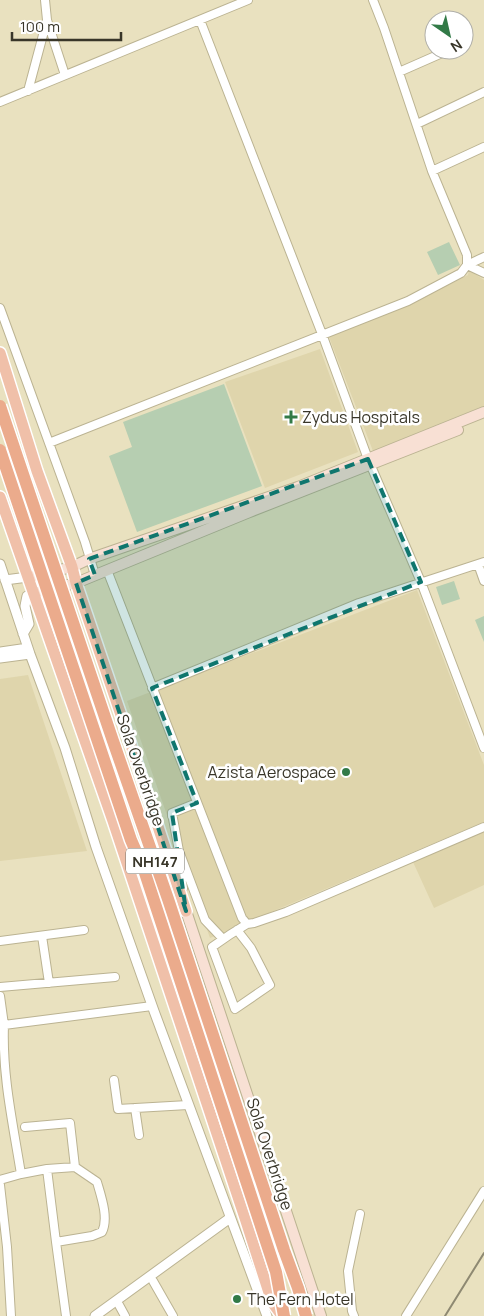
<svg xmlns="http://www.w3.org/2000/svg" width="484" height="1316" viewBox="0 0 484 1316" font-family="Manrope,sans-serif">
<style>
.built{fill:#dfd5ac}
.green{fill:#b6ceb1}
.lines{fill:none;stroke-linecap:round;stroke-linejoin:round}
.minor-casing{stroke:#bbb392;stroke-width:10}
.tertiary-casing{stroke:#bbb392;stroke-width:11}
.secondary-casing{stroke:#bbb392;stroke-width:12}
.primary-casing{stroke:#fff;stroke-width:14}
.minor{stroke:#fff;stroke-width:8}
.tertiary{stroke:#fff;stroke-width:9}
.secondary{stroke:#f8e0d4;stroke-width:10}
.primary{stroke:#f0c0a9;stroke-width:11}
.rail{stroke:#8e8972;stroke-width:2}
.trunk-bridge-casing{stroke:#fff;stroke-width:15;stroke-linecap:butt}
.trunk-bridge{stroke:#ebab8c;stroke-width:12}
.marked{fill:#0f766e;fill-opacity:0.2;stroke:#0f766e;stroke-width:4;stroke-dasharray:10 6;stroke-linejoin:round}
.poi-dot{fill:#327a47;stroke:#fff;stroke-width:2}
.labels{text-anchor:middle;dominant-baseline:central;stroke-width:5;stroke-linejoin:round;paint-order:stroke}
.shield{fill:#fff;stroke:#747269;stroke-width:1}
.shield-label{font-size:15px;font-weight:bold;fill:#393629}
.poi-label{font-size:16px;fill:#393629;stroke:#fff;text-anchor:start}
.street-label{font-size:16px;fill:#393629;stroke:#fff}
</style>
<rect width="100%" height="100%" fill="#e9e1bf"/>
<path class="built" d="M469 270 484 280V406L373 451 329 337 404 307 468 275Z
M320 349 358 452 265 488 225 382Z
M417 590 484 765V822L210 938 127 701Z
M28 675 87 851 0 861V679Z
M484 832V885L434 908 413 862Z"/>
<path class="green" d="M449 242 460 265 438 275 427 252Z
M224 384 262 486 137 532 109 456 132 447 123 422Z
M454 581 460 599 442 605 436 587Z
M484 616V642L475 620Z"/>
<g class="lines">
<g class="minor-casing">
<path id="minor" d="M45 0 47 20 65 75
M200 20 322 334 368 459 421 582 484 748
M399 72 449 50
M28 91 47 20
M0 102 248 0
M417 124 484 92
M432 171 484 147
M467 265 484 273
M467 265 484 257
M0 308 85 542 95 575
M49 443 408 301 461 273 467 265V255L432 171 384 28 373 0
M478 564 484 581
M107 570 242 918 247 924 254 923 286 912 484 827
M152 688 359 603 484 562
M172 813 179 851 205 920 223 939
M172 816V813L197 803
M178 860 183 888
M237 930 251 948 270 985 235 1009 212 947C223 939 235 931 247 924
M42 936 49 983
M0 941 84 930
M0 987 115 977
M0 996 4 1025
M114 1080 118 1109 188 1105
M135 1108 139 1135
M25 1127 70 1123 75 1167
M47 1169 56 1242 66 1316
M21 1174 47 1169 75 1167 97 1182C101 1196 109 1218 102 1232L92 1236 56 1242
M0 1180 21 1174C13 1124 2 1075 4 1025L152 1006
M0 1185 7 1247 11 1316
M153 1281 173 1316
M119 1305 125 1316
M354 1316 352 1311 348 1271 360 1214
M406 1316 484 1191"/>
</g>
<g class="tertiary-casing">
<path id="tertiary" d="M0 564 30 654 65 748 96 847 154 1011 267 1316
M5 580 28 577
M23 634 29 624 25 606 27 596 34 593
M0 652 28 648
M0 658 30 654
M95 1316 230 1218"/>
</g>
<g class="secondary-casing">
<path id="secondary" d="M34 576 72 567 89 559 298 487 484 412
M34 593 76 583 247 513 458 430
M186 911 321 1316"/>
</g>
<g class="primary-casing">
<path id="primary" d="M0 353 37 471 72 567 76 583 121 715 186 911
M0 497 113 821 245 1218 272 1302 282 1316"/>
</g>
<use href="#minor" class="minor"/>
<use href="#tertiary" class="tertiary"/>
<use href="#secondary" class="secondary"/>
<use href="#primary" class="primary"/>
<path class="rail" d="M445 1316 484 1253"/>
<g class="trunk-bridge-casing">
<path id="trunk-bridge" d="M0 406 113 741 168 899 284 1250 298 1288 306 1316
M0 450 131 840 144 870 276 1272 284 1316"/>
</g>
<use href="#trunk-bridge" class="trunk-bridge"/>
</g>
<path class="marked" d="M368 459 421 582 152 688 197 803 172 813 186 911 76 583 95 575 89 559Z"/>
<g class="poi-dot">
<path d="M288.5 409.5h5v5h5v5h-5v5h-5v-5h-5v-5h5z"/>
<circle cx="346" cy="772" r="5"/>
<circle cx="237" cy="1299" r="5"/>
</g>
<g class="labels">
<rect class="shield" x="126" y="848.5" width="58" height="25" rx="4"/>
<g class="shield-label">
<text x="155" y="861">NH147</text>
</g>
<g class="poi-label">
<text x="302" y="417">Zydus Hospitals</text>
<text x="336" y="772" text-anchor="end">Azista Aerospace</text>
<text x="247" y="1299">The Fern Hotel</text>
</g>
<g class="street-label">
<text transform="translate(141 770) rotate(71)">Sola Overbridge</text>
<text transform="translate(270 1154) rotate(72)">Sola Overbridge</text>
</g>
</g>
<g transform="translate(449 35) rotate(146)"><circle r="24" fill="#ffffff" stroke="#b0afa9"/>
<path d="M0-4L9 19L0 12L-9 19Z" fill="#327a47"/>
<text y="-8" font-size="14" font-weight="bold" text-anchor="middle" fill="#393629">N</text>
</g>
<path d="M12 32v8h109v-8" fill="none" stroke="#393629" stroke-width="2.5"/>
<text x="20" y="32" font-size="15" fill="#393629" stroke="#ffffff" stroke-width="4" paint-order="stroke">100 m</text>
</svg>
